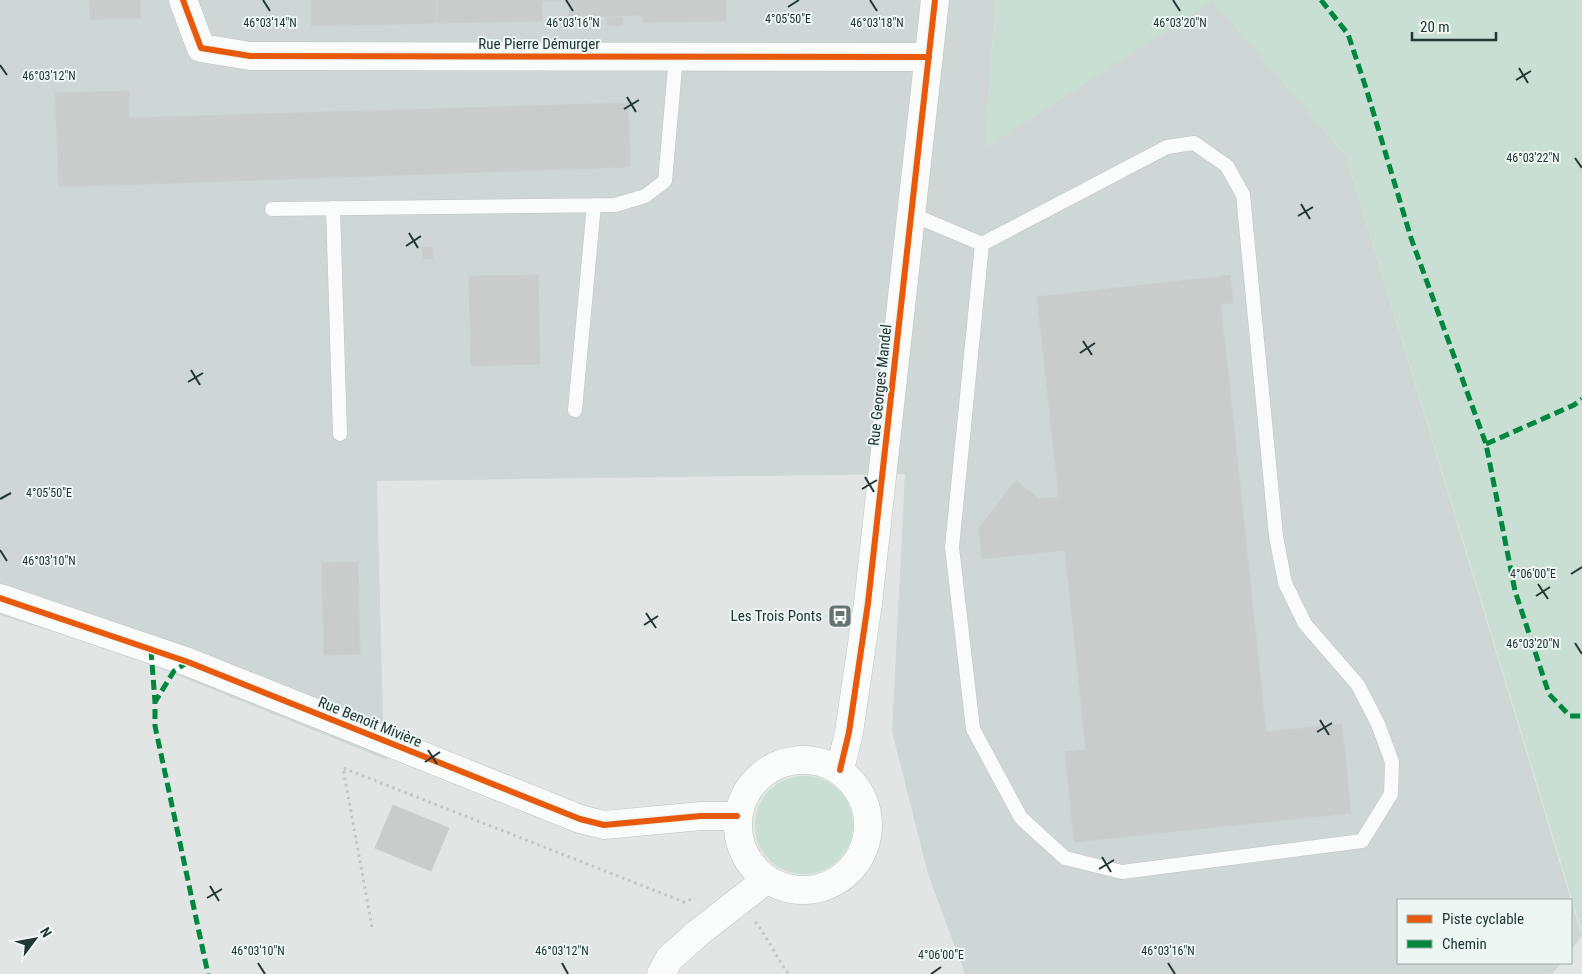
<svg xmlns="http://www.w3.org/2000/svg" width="1582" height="974" viewBox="0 0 1582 974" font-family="'Roboto Condensed',sans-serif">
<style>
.built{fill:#ced7d5}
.green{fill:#cadfd4}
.building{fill:#c8cdcc;stroke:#cacfce}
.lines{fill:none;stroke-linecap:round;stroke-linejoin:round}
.lane-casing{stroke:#bec3c2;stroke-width:15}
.street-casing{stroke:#bec3c2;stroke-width:29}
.path{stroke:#bfc6c6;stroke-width:3;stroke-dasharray:2.5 4;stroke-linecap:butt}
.lane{stroke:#fafbfb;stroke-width:14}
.street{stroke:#fafbfb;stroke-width:28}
.quiet{stroke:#00873e;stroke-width:5;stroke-dasharray:10 5;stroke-linecap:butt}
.cycleway-casing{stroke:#eef6f3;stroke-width:9}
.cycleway{stroke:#e8590c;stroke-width:6}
.ticks{fill:none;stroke:#203735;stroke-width:2}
.labels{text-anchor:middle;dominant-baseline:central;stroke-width:4;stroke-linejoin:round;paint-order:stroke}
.street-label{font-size:15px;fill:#203735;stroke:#eef6f3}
.poi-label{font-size:15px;fill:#203735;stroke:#eef6f3;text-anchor:end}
.ticks-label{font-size:12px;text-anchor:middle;fill:#203735;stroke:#eef6f3;stroke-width:4;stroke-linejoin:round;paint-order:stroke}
</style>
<rect width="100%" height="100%" fill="#e1e6e5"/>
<path class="built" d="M0 0H995L986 147 1213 0 1346 156 1582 936 1571 950V900H1398V963H1561L1553 973 1544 974H965L928 874 892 731 905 474 377 481 383 718 387 760 128 655 0 615Z"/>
<path class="green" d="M995 0H1582V932L1346 156 1213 1 986 147Z
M755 825a49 49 0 1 1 98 0a49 49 0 1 1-98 0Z"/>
<path class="building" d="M89 0H140L141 18 90 19Z
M311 0H437V23L311 26Z
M437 0H726V21L643 22V15L569 17V1H542V21L437 23Z
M622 17 623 25 608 26 607 18Z
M129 91V118L628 103 630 167 59 187 55 93Z
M422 247H433V259H423Z
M538 275 540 364 471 366 469 276Z
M1230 275 1233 303 1220 304 1217 277Z
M1217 277 1229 380 1154 389 1143 285Z
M1143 285 1154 389 1229 380 1266 732 1342 724 1351 813 1074 842 1065 752 1086 750 1065 550 982 559 979 528 1016 480 1039 499 1059 497 1037 297Z
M358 562 360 654 324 655 322 563Z
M393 805 449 828 431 871 375 848Z"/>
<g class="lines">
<g class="lane-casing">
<path id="lane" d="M1194 143 1227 166 1243 195 1276 536 1285 583 1305 624 1358 685 1378 724 1392 762 1391 794 1362 841 1122 872 1065 858 1021 818 973 729 952 547 982 244 1167 147Z
M333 208 340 434
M272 209 615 205 645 196 665 181 676 56
M911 214 982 244
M575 410 594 205"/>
</g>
<g class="street-casing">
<path id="street" d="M183 0 201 48 250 56 929 57
M0 598 188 662 580 819 604 825 701 816H737
M738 825a65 65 0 1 1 130 0a65 65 0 1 1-130 0Z
M840 770 849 732 868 603 935 0
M661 974 669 959 698 933 766 880"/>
</g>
<path class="path" d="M755 922 759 926 786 971 791 974
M372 927 343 768 684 902 695 898"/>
<use href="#lane" class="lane"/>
<use href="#street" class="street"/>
<path class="quiet" d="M1321 0 1348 34 1366 88 1411 238 1486 444 1515 591 1549 694 1570 716H1582
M1486 444 1574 405 1582 399
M151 650 155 702
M188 662 174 671 155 702V726L208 974"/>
<g class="cycleway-casing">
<path id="cycleway" d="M183 0 201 48 250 56 929 57
M0 598 188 662 580 819 604 825 701 816H737
M840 770 849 732 868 603 935 0"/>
</g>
<use href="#cycleway" class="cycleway"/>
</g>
<path class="ticks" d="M263 0 270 11M566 0 573 11M870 0 877 11M1173 0 1180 11M788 7 799 0M0 65 7 75M1519 68 1528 83M1516 80 1531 71M627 97 636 112M624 109 639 100M1575 158 1582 168M1301 204 1310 219M1298 216 1313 207M409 233 418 248M406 246 421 236M1083 341 1092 355M1080 353 1095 343M191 370 200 385M188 382 203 373M865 477 874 492M862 489 877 480M0 499 11 493M0 550 7 561M1571 574 1582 567M1538 584 1548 599M1536 596 1550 587M646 613 656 628M644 625 658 616M1575 643 1582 654M1320 720 1329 735M1317 732 1332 723M428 750 437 764M425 762 440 752M1102 857 1111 872M1099 869 1114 860M210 886 219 901M207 898 222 889M258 963 265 974M562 963 568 974M1168 963 1175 974M931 974 941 967"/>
<defs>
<g id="bus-square" transform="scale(1.25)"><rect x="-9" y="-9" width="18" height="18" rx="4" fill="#647473" stroke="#eef6f3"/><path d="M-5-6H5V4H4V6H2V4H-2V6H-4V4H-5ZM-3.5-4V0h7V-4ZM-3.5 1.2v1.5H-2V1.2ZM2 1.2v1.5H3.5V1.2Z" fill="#fff"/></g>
</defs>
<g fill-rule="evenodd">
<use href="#bus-square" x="840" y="616"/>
</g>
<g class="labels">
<g class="street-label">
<text x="539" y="44">Rue Pierre Démurger</text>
<text transform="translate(880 385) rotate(-84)">Rue Georges Mandel</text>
<text transform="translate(370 722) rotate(22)">Rue Benoit Mivière</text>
</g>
<g class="poi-label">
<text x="822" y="616">Les Trois Ponts</text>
</g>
</g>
<g class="ticks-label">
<text x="788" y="23">4°05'50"E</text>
<text x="1180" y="27">46°03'20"N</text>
<text x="270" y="27">46°03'14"N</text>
<text x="573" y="27">46°03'16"N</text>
<text x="877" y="27">46°03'18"N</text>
<text x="49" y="80">46°03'12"N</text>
<text x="1533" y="162">46°03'22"N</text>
<text x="49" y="497">4°05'50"E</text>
<text x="49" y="565">46°03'10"N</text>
<text x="1533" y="578">4°06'00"E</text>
<text x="1533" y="648">46°03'20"N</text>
<text x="258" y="955">46°03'10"N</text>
<text x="562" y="955">46°03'12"N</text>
<text x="1168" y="955">46°03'16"N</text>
<text x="941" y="959">4°06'00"E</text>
</g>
<rect x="1397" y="899" width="175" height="65" fill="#eef6f3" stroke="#9caaa7"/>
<rect x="1407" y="915" width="25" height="8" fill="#e8590c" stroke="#9caaa7"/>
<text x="1442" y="924" font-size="15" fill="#203735">Piste cyclable</text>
<rect x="1407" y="940" width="25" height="8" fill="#00873e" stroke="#9caaa7"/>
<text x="1442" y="949" font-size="15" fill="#203735">Chemin</text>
<g transform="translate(35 939) rotate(58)" stroke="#eef6f3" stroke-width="4" paint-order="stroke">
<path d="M0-4L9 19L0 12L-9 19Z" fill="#203735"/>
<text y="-8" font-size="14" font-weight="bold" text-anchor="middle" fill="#203735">N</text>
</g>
<path d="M1412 32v8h84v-8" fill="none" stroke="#203735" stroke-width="2.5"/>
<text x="1420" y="32" font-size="15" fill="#203735" stroke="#eef6f3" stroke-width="4" paint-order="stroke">20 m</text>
</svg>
